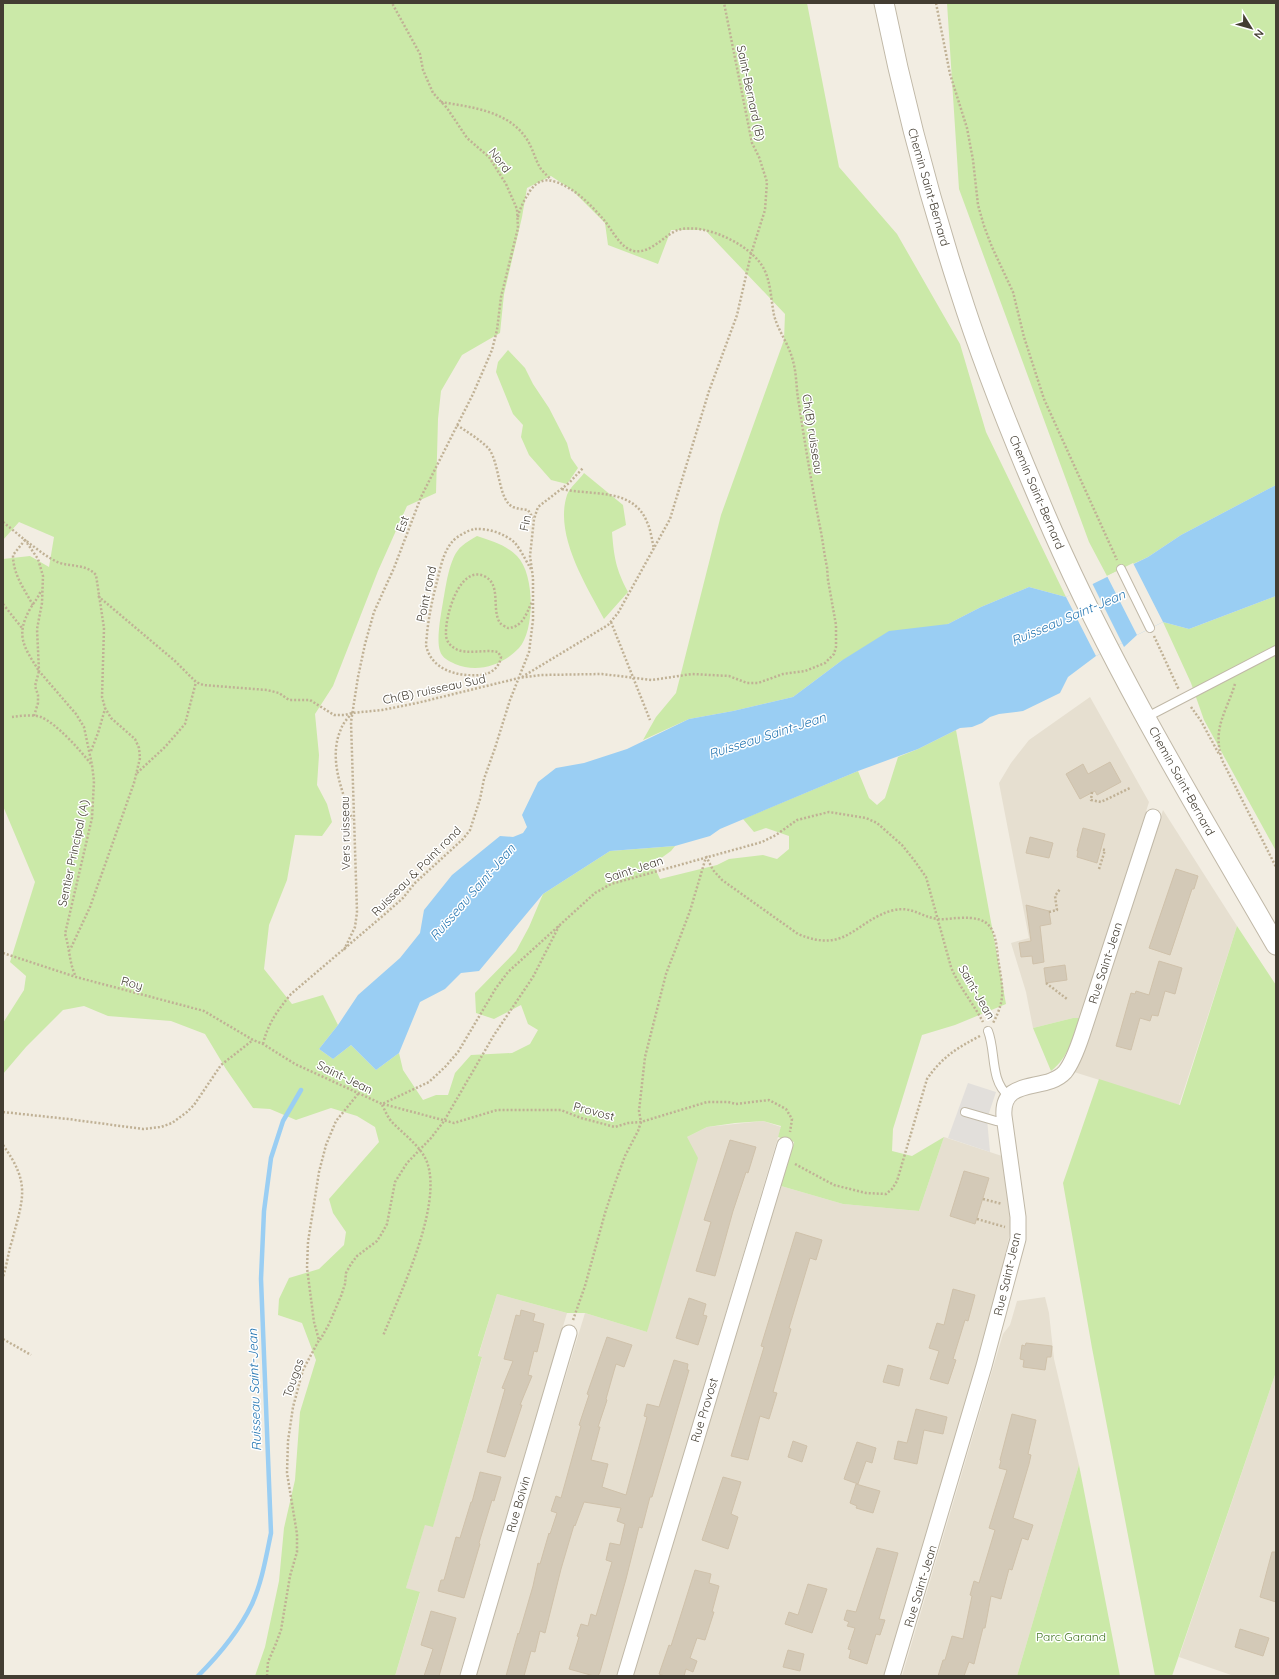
<svg xmlns="http://www.w3.org/2000/svg" width="1279" height="1679" viewBox="0 0 1279 1679" font-family="Quicksand,sans-serif">
<style>
.residential{fill:#e6dfd0}
.green{fill:#cbe9a8}
.parking{fill:#e2dfdb}
.water{fill:#9acef3}
.pier{fill:#f2ede2}
.lines{fill:none;stroke-linecap:round;stroke-linejoin:round}
.stream{stroke:#9acef3;stroke-width:4.5}
.building{fill:#d3c9b7;stroke:#cfc1aa}
.service-casing{stroke:#c0b8a7;stroke-width:10}
.minor-casing{stroke:#c0b8a7;stroke-width:17}
.tertiary-casing{stroke:#c0b8a7;stroke-width:21}
.path{stroke:#c0b195;stroke-width:2.5;stroke-dasharray:2 2;stroke-linecap:butt}
.service{stroke:#fff;stroke-width:8}
.minor{stroke:#fff;stroke-width:15}
.tertiary{stroke:#fff;stroke-width:19}
.labels{text-anchor:middle;dominant-baseline:central;stroke-width:3;stroke-linejoin:round;paint-order:stroke}
.street-label{font-size:12px;fill:#433d32;stroke:#fff}
.park-label{font-size:12px;fill:#437724;stroke:#fff}
.water-label{font-size:13px;font-style:italic;fill:#2878b3;stroke:#fff}
</style>
<rect width="100%" height="100%" fill="#f2ede2"/>
<path class="residential" d="M1090 697 1149 802 1080 1018H1073L1033 1028 1026 992 1011 943 1029 938 999 783 1011 763 1029 740Z
M1163 810 1237 926 1179 1105 1074 1072 1087 1042Z
M763 1121 781 1127 618 1676H474L585 1313 647 1332 687 1137 707 1127Z
M944 1137 1002 1156 1011 1228 993 1310 885 1676H632L781 1186 843 1204 919 1211Z
M497 1294 567 1313 459 1676H395L420 1593 406 1588 425 1524 433 1526 482 1358 478 1357Z
M1045 1297 1049 1313 1054 1359 1079 1465 1017 1676H902L1003 1334 1010 1325 1017 1301Z
M1276 1372V1676H1234L1179 1657Z"/>
<path class="green" d="M3 3H807L839 167 897 234 960 344 986 432 1066 597 1029 587 981 607 948 624 841 661 793 697 733 711 689 719 643 740 656 717 676 693 721 515 784 340 785 314 705 230H671L658 264 608 245 605 223 572 190 551 176 527 188 522 217 504 294 500 333 462 355 441 391 438 419 436 493 407 506 378 571 333 686 315 714 319 755 317 785 327 804 332 822 322 836 295 835 287 880 269 925 264 969 292 1004 323 995 338 1025 319 1049 333 1059 351 1045 376 1070 399 1053 403 1070 423 1100 436 1095H448L455 1073 471 1055 512 1053 530 1044 538 1030 528 1024 521 1005 494 1019 476 1013 475 993 516 951 529 927 543 894 610 851 675 846 671 851 653 864 660 879 717 865 729 859 763 855 777 859 789 849V836L766 828 754 832 743 819 858 771 869 798 877 805 885 798 898 757 918 749 956 730 1006 1004 955 1025 922 1035 893 1129 892 1151 912 1156 944 1137 919 1211 843 1204 781 1186 794 1142 778 1137 781 1126 763 1121 735 1123 707 1127 687 1137 698 1158 647 1332 585 1313H567L497 1294 478 1356 482 1357 433 1527 425 1525 406 1588 420 1592 395 1676H255L265 1647 279 1581 284 1528 295 1480 300 1412 316 1360 302 1323 278 1315 279 1299 289 1278 319 1269 344 1245 346 1232 333 1213 329 1199 379 1142 375 1127 357 1116 331 1108 296 1120 270 1109 253 1108 226 1069 205 1034 171 1021 108 1016 84 1006 63 1010 26 1047 3 1074V1023L24 990 26 976 10 962 35 882 3 806V559L30 556 49 567 54 537 19 522 3 540Z
M947 3H1276V485L1181 535 1148 557 1107 576 1089 542 959 189Z
M508 350 525 368 533 384 549 408 567 443 571 458 578 468 567 484 551 480 529 455 521 437 523 425 513 414 496 372 498 362Z
M584 473 623 505 626 525 612 532C614 558 616 569 628 592L604 619C586 585 554 535 567 495 570 487 579 480 584 473Z
M477 536C492 541 506 545 517 556 535 574 535 630 519 648 502 666 477 673 455 664 449 661 442 658 440 651 436 640 441 614 443 602 446 587 449 556 462 546 466 542 472 539 477 536Z
M1276 596V851L1204 720 1191 683 1163 622 1189 629Z
M1237 926 1276 985V1372L1172 1676H1155L1092 1348 1063 1183 1099 1079 1180 1105Z
M1073 1018H1080C1073 1038 1068 1058 1051 1071L1033 1028Z
M1079 1465 1120 1676H1017Z"/>
<path class="parking" d="M968 1083 996 1092 987 1119 990 1152 948 1138Z"/>
<path class="water" d="M1276 485V596L1189 629 1163 622 1137 635 1124 647 1122 643 1096 656 1068 677 1060 693 1023 711 999 714 990 717 982 723 972 727 960 728 918 749 858 771 720 829 710 836 675 846 610 851 543 894 479 971 461 973 445 989 420 1002 399 1053 376 1070 351 1045 333 1059 319 1049 338 1025 358 995 400 958 420 933 424 910 452 875 500 836 513 837 523 833 527 827 522 815 538 782 556 768 584 763 627 749 689 719 733 711 793 697 841 661 889 631 948 624 981 607 1029 587 1066 597 1148 557 1181 535Z"/>
<path class="pier" d="M1133 563 1163 622 1137 635 1107 576Z
M1092 583 1122 643 1096 656 1066 597Z"/>
<g class="lines">
<path class="stream" d="M198 1676C219 1655 239 1631 252 1604 262 1582 266 1557 271 1533L261 1279 264 1211 271 1158 283 1121 301 1090"/>
</g>
<path class="building" d="M1110 762 1121 782 1097 795 1095 791 1080 799 1066 774 1083 764 1088 774Z
M1083 828 1105 834 1097 863 1077 857 1078 851H1077Z
M1030 837 1053 843 1049 858 1026 853Z
M1176 869 1198 876 1194 889H1192L1170 955 1149 948Z
M1026 905 1049 911 1051 924 1040 926 1044 962 1033 964 1032 956 1021 957 1019 943 1031 941Z
M1159 961 1182 968 1175 994 1165 991 1158 1016 1152 1015 1150 1021 1140 1018 1131 1050 1116 1046 1131 993 1135 994 1136 991 1149 995Z
M1065 965 1067 980 1046 983 1044 968Z
M730 1140 756 1147 748 1173 746 1172 733 1211 715 1276 696 1271 711 1222 704 1220Z
M964 1171 989 1178 975 1224 950 1216Z
M796 1232 822 1240 816 1260 810 1258 789 1328 791 1329 773 1392 777 1393 769 1419 760 1416 748 1460 731 1456 764 1347 761 1346Z
M953 1289 975 1295 968 1321 965 1320 953 1359 956 1360 948 1384 930 1379 939 1351 929 1348 937 1323 944 1325Z
M689 1298 706 1304 703 1315 707 1316 698 1345 676 1338Z
M521 1310 535 1314 533 1321 544 1324 537 1352 534 1351 528 1375 532 1376 520 1405H522L505 1457 487 1452 505 1389 502 1388 513 1361 504 1359 516 1315 520 1316Z
M607 1337 632 1345 624 1367 616 1364 606 1399 607 1400 598 1427H600L591 1460 608 1464 602 1487 626 1495 647 1417 644 1416 647 1404 659 1407 674 1360 688 1364 687 1370H689L652 1497H650L642 1528 639 1527 626 1579 600 1672 598 1676H594L569 1669 579 1637 577 1636 581 1624 588 1626 591 1614 596 1616 612 1562 606 1560 610 1543 620 1545 625 1524 617 1521 621 1508 584 1502 575 1526 574 1525 561 1569 545 1633 540 1631 535 1652 531 1651 524 1676H506L518 1633 519 1634 533 1586 538 1563 540 1564 549 1533 550 1534 557 1513 551 1511 556 1496 561 1498 581 1426 579 1425 589 1395 587 1394Z
M1026 1343 1052 1346 1051 1357H1047L1045 1370 1023 1367 1024 1360 1020 1359 1022 1345 1025 1346Z
M888 1365 903 1369 899 1386 883 1382Z
M916 1409 947 1417 943 1434 924 1430 917 1464 894 1459 898 1441 907 1443Z
M1012 1414 1036 1420 1028 1454 1031 1455 1029 1464 1013 1518 1033 1525 1028 1540 1022 1538 1012 1570 1009 1569 1001 1599 991 1596 985 1628H983L974 1664 969 1662 964 1676H938L943 1660H945L952 1636 963 1639 972 1596 970 1595 974 1581 979 1583 995 1530 989 1528 1007 1470 999 1468 1001 1461 1000 1460Z
M793 1441 807 1446 802 1462 788 1457Z
M857 1442 876 1448 872 1463 866 1461 858 1484 844 1479Z
M480 1472 501 1477 494 1501 492 1500 479 1543 480 1544 464 1598 438 1591 441 1580H444L456 1537 460 1538 471 1502H472Z
M723 1477 741 1482 731 1514 738 1517 728 1549 702 1540Z
M856 1484 880 1491 873 1513 856 1508 857 1506 850 1503Z
M877 1548 898 1553 879 1619 885 1620 880 1635 876 1634 867 1664 849 1658 851 1650 848 1649 855 1628 847 1626 849 1622 844 1620 847 1610 856 1612Z
M1272 1552H1276V1602L1260 1597Z
M695 1570 711 1574 709 1583 719 1586 712 1612H714L705 1640 697 1638 690 1658 697 1661 693 1672 686 1669 684 1676H665L659 1674 669 1645 671 1646Z
M808 1584 827 1589 812 1633 785 1624 789 1612 798 1615Z
M431 1611 456 1618 439 1676H424L433 1649 421 1645Z
M1240 1629 1269 1638 1263 1656 1235 1647Z
M788 1650 804 1654 800 1671 783 1667Z"/>
<g class="lines">
<g class="service-casing">
<path id="service" d="M1121 569 1150 628
M1147 717 1276 650
M988 1031C996 1051 990 1081 1008 1095
M965 1112 996 1121 1005 1122"/>
</g>
<g class="minor-casing">
<path id="minor" d="M468 1676 569 1333
M625 1676 785 1145
M892 1676 984 1366 1018 1239V1217L1004 1116C1001 1076 1046 1093 1065 1072 1073 1062 1078 1047 1082 1035L1153 817"/>
</g>
<g class="tertiary-casing">
<path id="tertiary" d="M884 3C904 101 929 197 960 292 986 374 1019 454 1053 532 1116 675 1198 810 1276 945"/>
</g>
<path class="path" d="M936 3 950 74 967 128 973 160 978 205 984 226 992 247 1013 292 1024 337 1044 399 1117 560
M441 102C471 107 508 111 526 138 533 148 535 160 541 169 544 173 548 176 551 180
M457 425C467 432 481 440 489 449 500 464 498 500 513 507 518 509 523 509 528 510L533 518
M562 489C591 496 633 487 647 522 651 530 652 541 654 549
M3 522 25 540 38 559 43 576 42 603 37 629 39 671 76 714 84 727 92 765 94 781 92 818 65 934C70 949 69 963 76 977
M531 569C526 561 521 550 515 543 506 534 488 528 475 529 468 530 456 537 452 542 442 554 440 571 436 585 432 601 429 616 427 633 427 637 426 642 426 645 431 670 458 677 480 675 491 674 499 668 501 657L498 652C484 649 467 655 456 649 450 646 446 641 446 634 445 617 459 565 484 576 502 584 491 609 500 623 502 625 506 627 508 628 523 627 526 614 532 602
M98 596 175 661 196 682 203 685 267 690 279 693 289 700H310L334 715H345L352 713 382 710 417 703 519 678 541 675 602 674 652 680 692 674 729 676 747 683H758L783 674 805 671 825 663 834 654 836 647V625L828 580 827 567C824 554 823 541 820 527 812 486 805 445 799 404 796 390 797 375 793 361 789 344 778 331 774 315 771 300 771 283 764 269 752 245 704 222 678 230 664 235 651 254 634 251 620 248 613 231 604 220 591 205 576 189 556 182 545 178 537 181 530 191 525 199 520 207 518 217
M3 604 22 628
M33 605C24 589 13 574 13 555L25 540C36 548 47 558 60 563 73 567 86 564 96 575L104 628 102 697 105 708 111 718 135 739 139 748 140 758 134 783 90 907 70 950
M611 622 650 720
M1154 636 1179 690
M522 677 608 625 618 613 670 519 709 391 737 315 751 254 765 210 767 182 759 157 752 143 724 3
M1235 684C1226 713 1212 728 1222 760L1276 867
M1191 707 1201 721 1219 754
M352 713C348 718 343 723 341 729 328 758 342 791 352 819
M34 716 38 703V695L35 686 39 671C24 647 15 636 30 609 34 602 39 597 41 590
M12 717C21 716 32 714 41 717 57 724 80 750 91 764
M91 751 98 733 105 709
M137 773 165 747 185 724 196 682
M1092 792 1091 800 1101 802 1130 788
M706 856 713 870 722 880 798 934C847 955 855 920 894 910 912 906 921 917 938 919 944 920 952 918 959 918 992 916 995 929 998 958 1002 986 1007 997 993 1023
M1099 869 1105 850 1101 849
M1049 912 1057 910 1055 896 1060 889
M344 950 355 927 357 912 351 722 358 677 365 644 374 612 394 568 421 497 473 394 492 350 497 330 501 297 518 228 517 209 506 184 489 157 467 138 447 108 433 93 423 70 420 54 392 3
M3 953 76 977 204 1011 253 1040 263 1044 295 1064 382 1104 429 1082 445 1067 458 1052 496 988 508 972 595 893 611 884 762 842 776 835 797 820 829 812 866 818 877 823 902 845 914 860 926 877 951 967C959 987 973 1003 983 1022
M1046 983 1067 999
M263 1044C268 1023 278 1010 291 994L385 914 403 898 415 883 463 839 470 830 480 799 484 779 495 748 510 700 529 652 533 620V578L530 556 534 519 538 507 569 483 583 468
M383 1104 454 1123 497 1110H561L581 1118 615 1127 628 1123 641 1122 707 1102H728L736 1104 769 1100 786 1109 792 1119 790 1132
M382 1105C385 1110 387 1116 391 1121 403 1134 420 1145 427 1162 443 1206 400 1293 383 1336
M3 1112 68 1119 143 1129 161 1127 172 1123 187 1112 194 1105 221 1065 253 1040
M3 1145C31 1184 23 1198 12 1241 8 1253 7 1265 3 1277
M795 1164 834 1185 866 1193 886 1194 892 1189 897 1181 927 1079C942 1057 957 1048 980 1036
M983 1199 1002 1204
M977 1219 1005 1227
M573 1320 585 1286 605 1213 614 1186 625 1156 638 1131 641 1122 639 1111 645 1057 666 974 690 911 706 857
M3 1339 31 1355
M320 1340 329 1324 341 1296 345 1284 346 1273 351 1264 357 1256 377 1241 382 1233 387 1224 395 1182 407 1163 431 1138 444 1121 494 1035 533 977 559 926
M267 1676 268 1662 275 1646 281 1630 290 1576 297 1552V1534L287 1473 288 1441 293 1407 303 1370 319 1340 314 1322 307 1268 308 1242 319 1172 326 1145 336 1121 358 1094"/>
<use href="#service" class="service"/>
<use href="#minor" class="minor"/>
<use href="#tertiary" class="tertiary"/>
</g>
<g class="labels">
<g class="street-label">
<text transform="translate(751 93) rotate(78)">Saint-Bernard (B)</text>
<text transform="translate(500 160) rotate(52)">Nord</text>
<text transform="translate(929 187) rotate(74)">Chemin Saint-Bernard</text>
<text transform="translate(813 434) rotate(81)">Ch(B) ruisseau</text>
<text transform="translate(1037 492) rotate(67)">Chemin Saint-Bernard</text>
<text transform="translate(525 523) rotate(-79)">Fin</text>
<text transform="translate(402 524) rotate(-70)">Est</text>
<text transform="translate(426 594) rotate(-78)">Point rond</text>
<text transform="translate(434 689) rotate(-12)">Ch(B) ruisseau Sud</text>
<text transform="translate(1182 781) rotate(61)">Chemin Saint-Bernard</text>
<text transform="translate(345 833) rotate(-91)">Vers ruisseau</text>
<text transform="translate(73 853) rotate(-78)">Sentier Principal (A)</text>
<text transform="translate(634 869) rotate(-18)">Saint-Jean</text>
<text transform="translate(416 871) rotate(-45)">Ruisseau &amp; Point rond</text>
<text transform="translate(1105 963) rotate(-72)">Rue Saint-Jean</text>
<text transform="translate(132 983) rotate(15)">Roy</text>
<text transform="translate(977 992) rotate(60)">Saint-Jean</text>
<text transform="translate(345 1077) rotate(26)">Saint-Jean</text>
<text transform="translate(594 1111) rotate(15)">Provost</text>
<text transform="translate(1007 1274) rotate(-77)">Rue Saint-Jean</text>
<text transform="translate(293 1378) rotate(-71)">Tougas</text>
<text transform="translate(704 1410) rotate(-73)">Rue Provost</text>
<text transform="translate(518 1504) rotate(-74)">Rue Boivin</text>
<text transform="translate(920 1586) rotate(-73)">Rue Saint-Jean</text>
</g>
<g class="park-label">
<text x="1071" y="1636">Parc Garand</text>
</g>
<g class="water-label">
<text transform="translate(1068 617) rotate(-23)">Ruisseau Saint-Jean</text>
<text transform="translate(767 735) rotate(-18)">Ruisseau Saint-Jean</text>
<text transform="translate(472 892) rotate(-49)">Ruisseau Saint-Jean</text>
<text transform="translate(254 1390) rotate(-92)">Ruisseau Saint-Jean</text>
</g>
</g>
<rect width="1279" height="1679" fill="none" stroke="#433d32" stroke-width="8"/>
<g transform="translate(1251 28) rotate(127)" stroke="#ffffff" stroke-width="3" paint-order="stroke">
<path d="M0-3L7 15L0 10L-7 15Z" fill="#433d32"/>
<text y="-6" font-size="11" font-weight="bold" text-anchor="middle" fill="#433d32">N</text>
</g>
</svg>
